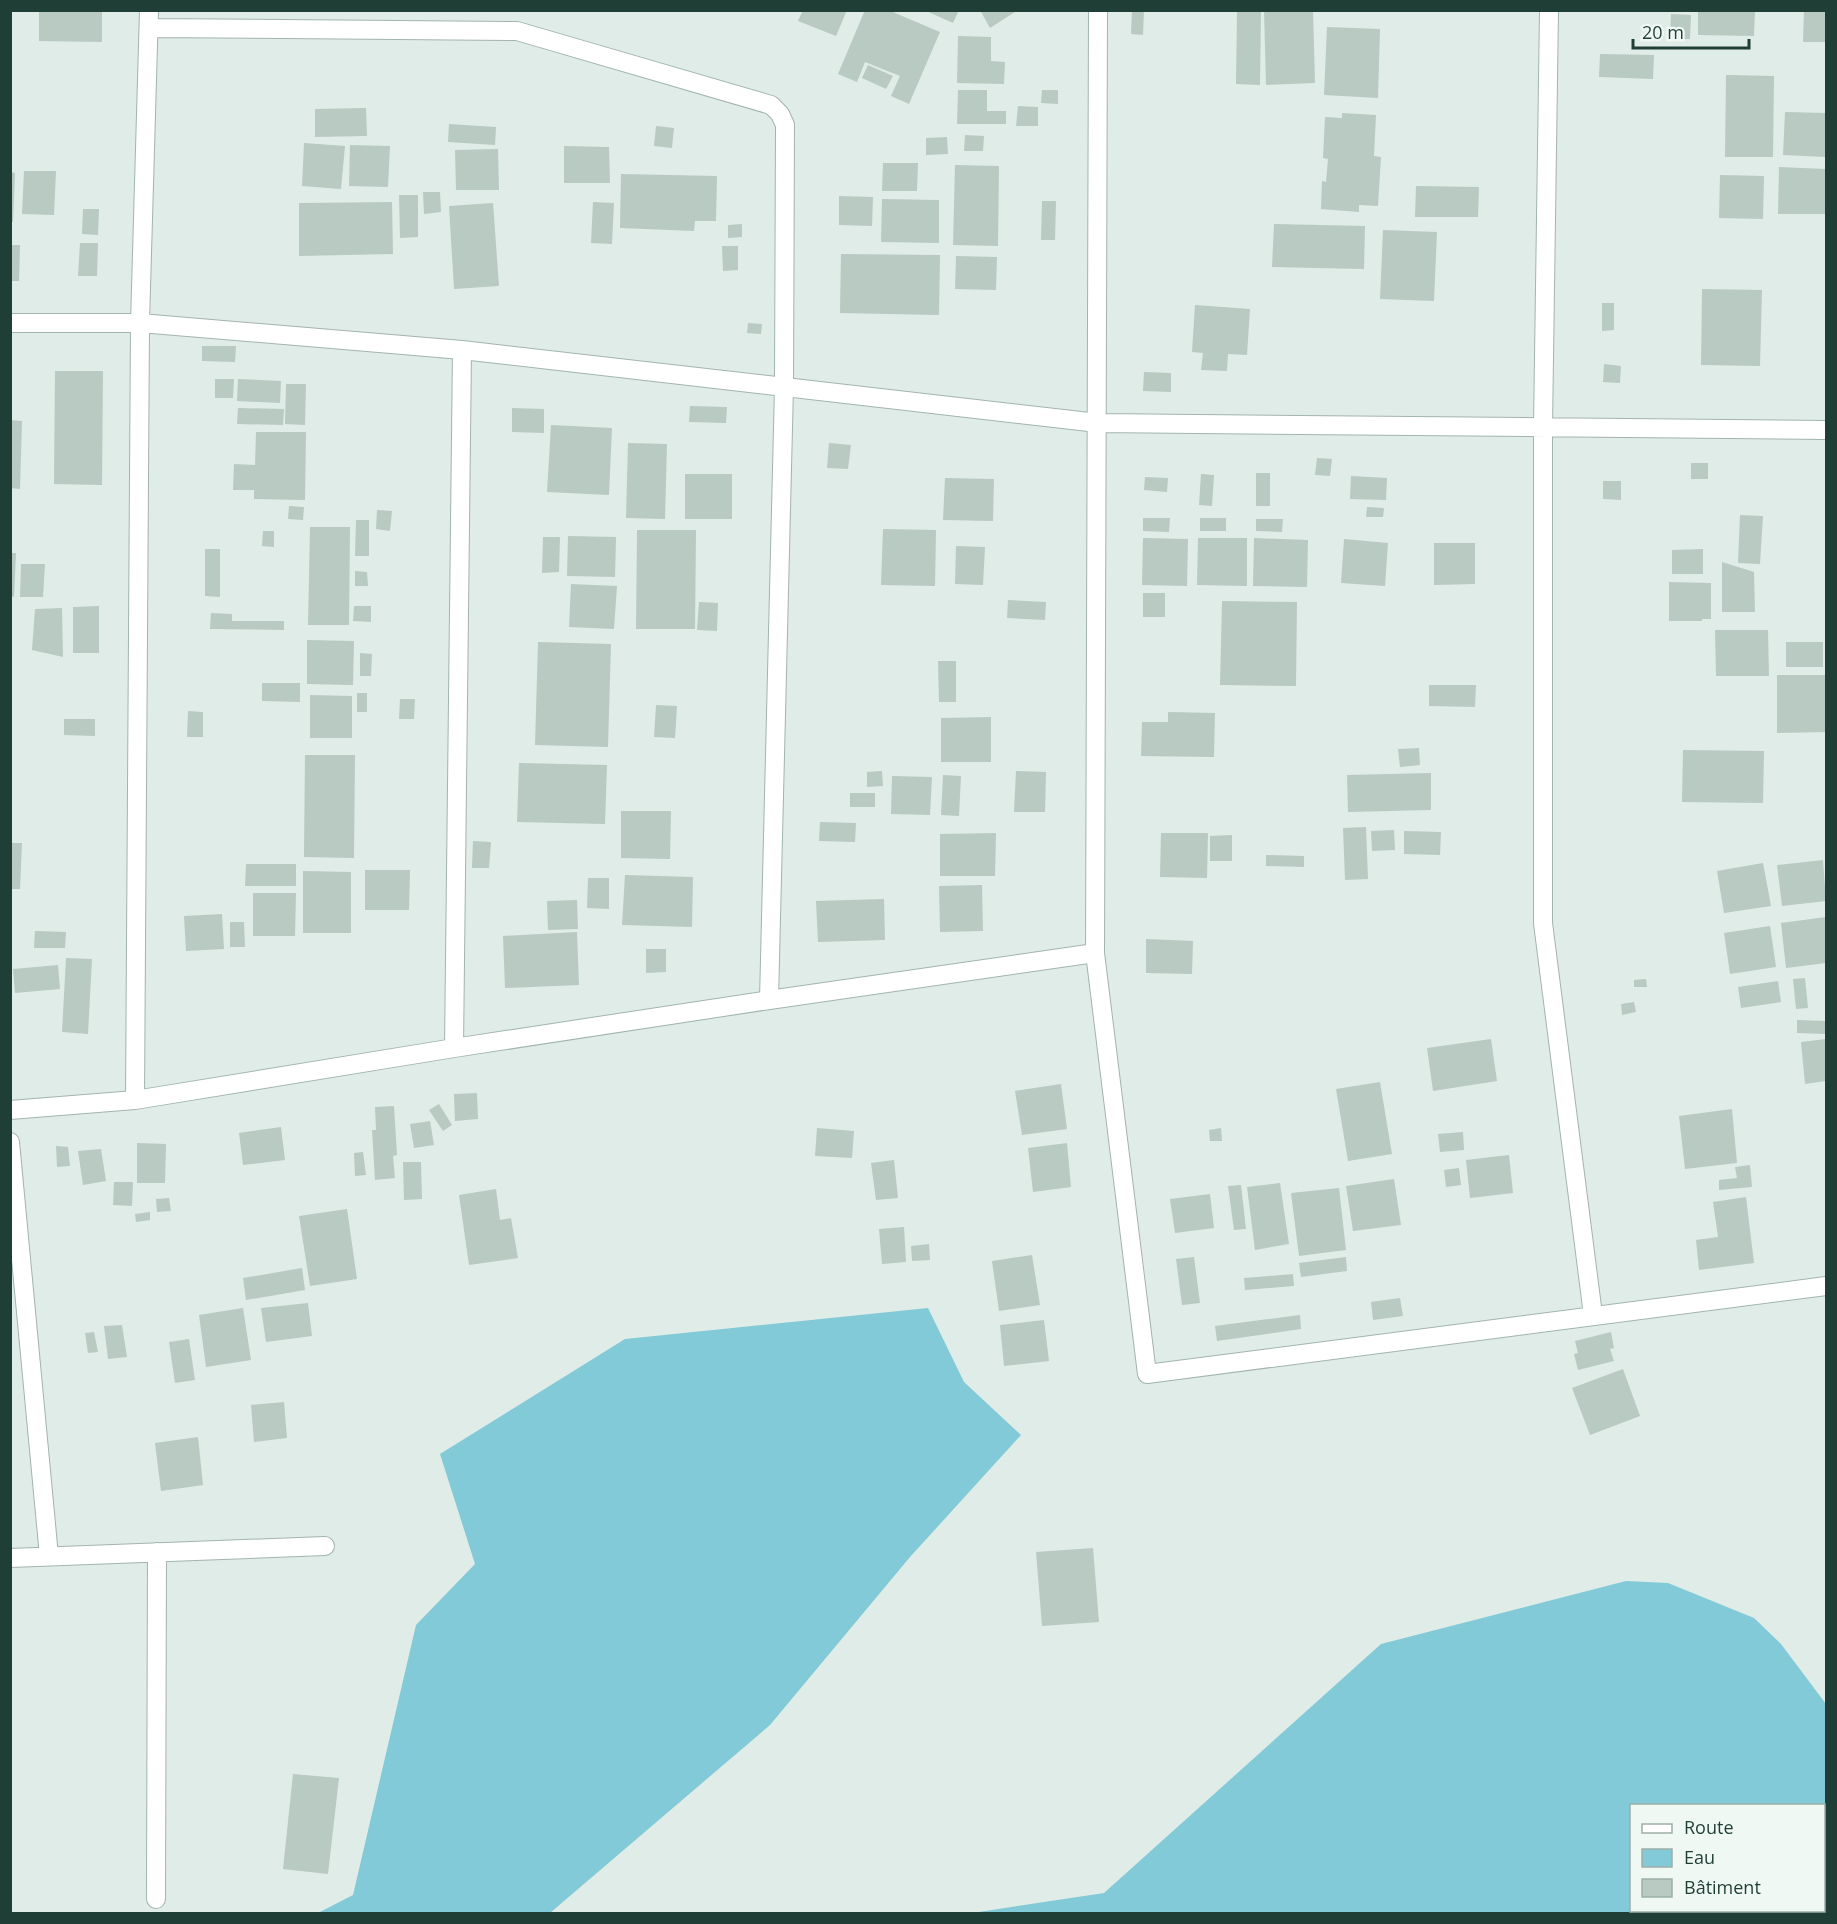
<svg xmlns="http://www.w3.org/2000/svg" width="1837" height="1924" viewBox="0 0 1837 1924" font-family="'Open Sans',sans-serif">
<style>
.water{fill:#82cad7;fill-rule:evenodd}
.building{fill:#b8cac2}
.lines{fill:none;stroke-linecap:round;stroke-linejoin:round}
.street-casing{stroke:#a2b4ae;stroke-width:20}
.street{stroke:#fff;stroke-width:18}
</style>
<rect width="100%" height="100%" fill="#e0ece7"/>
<path class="water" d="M928 1308 964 1382 1021 1435 910 1557 770 1725 550 1913H318L353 1895 416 1625 475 1564 440 1454 625 1339Z
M1626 1581 1668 1583 1754 1618 1781 1644 1826 1704V1913H972L1104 1893 1381 1644ZM1632 1806H1824V1910H1632Z"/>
<path class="building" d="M39 10H102V42L39 41Z
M803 10H847L836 36 798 21Z
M865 10H888L940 32 909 104 891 96 900 76 865 62 857 82 838 74Z
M924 10H959L953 23Z
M980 10H1018L990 28Z
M1132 10H1144L1143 35 1131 34Z
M1237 10H1261L1260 85 1236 84Z
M1264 10H1313L1315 83 1266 85Z
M1698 10H1755L1754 36 1698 35Z
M1804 10H1826V42H1803Z
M1671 14 1691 15 1690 39H1670Z
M1327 27 1380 29 1378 98 1324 95Z
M958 36 991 37V61L1005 62 1004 84 957 83Z
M1600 54 1654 55 1653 79 1599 77Z
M868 65 893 76 886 89 862 78Z
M1726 75 1774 76 1773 157H1725Z
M958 90H987V111H1006V124H957Z
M1042 90H1058V104L1041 103Z
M1018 106 1038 107V126H1016Z
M366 108 367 136 315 137V109Z
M1785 112 1826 113V157L1783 155Z
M1342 113 1376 115 1374 156 1381 157 1378 206 1359 205V212L1321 209 1322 181 1326 182 1328 159 1323 158 1325 117 1342 118Z
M449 124 496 127 495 145 448 142Z
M656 126 674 128 672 148 654 146Z
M965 135 984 136 983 151H964Z
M947 137 948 154 926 155V138Z
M304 143 345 146 341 189 302 186Z
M350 145 390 146 388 187 349 186Z
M564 146 609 147 610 183H564Z
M498 149 499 190H456L455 150Z
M883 163H918L917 191H882Z
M955 165 999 166 998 246 953 245Z
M1779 167 1826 169V214H1778Z
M24 171H56L54 215 22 214Z
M10 172 15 173 13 222H10Z
M621 174 717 176 716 221H695L694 231 620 228Z
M1720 175 1764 176 1763 219 1719 218Z
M1416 186 1479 187 1478 217H1415Z
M423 192H440L441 212 424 214Z
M399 195H418V237L400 238Z
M839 196 873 197 872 226 839 225Z
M882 199 939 200V243L881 242Z
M1042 201H1056L1055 240H1041Z
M392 202 393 254 299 256V203Z
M593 202 614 203 612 244 591 243Z
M493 203 499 286 454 289 449 206Z
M83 209H99L98 235 82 234Z
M742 224V237L728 238V225Z
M1274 224 1365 226 1364 269 1272 267Z
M1383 230 1437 232 1434 301 1380 299Z
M80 243H98L97 276H78Z
M10 245H20L19 281H10Z
M722 246H738V270L723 271Z
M841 254 940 255 939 315 840 313Z
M956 256 997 257 996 290 955 289Z
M1702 289 1762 290 1760 366 1701 365Z
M1602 303H1614V330L1602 331Z
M1195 305 1250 309 1247 355 1228 354 1227 371 1201 370 1203 353 1192 352Z
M748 323 762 324 761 334 747 333Z
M202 346H236L235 362 202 361Z
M1604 364 1621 366 1620 383 1603 382Z
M55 371H103L102 485 54 484Z
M1144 372 1171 373V392L1143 391Z
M215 379H234L233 398H215Z
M238 379 281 381 280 403 237 401Z
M286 384H306L305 425 285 424Z
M690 406 727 407 726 423 689 422Z
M238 408 284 409 283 425 237 424Z
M512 408 544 409V433L512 432Z
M10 420 22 421 20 489 10 488Z
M551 425 612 428 609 495 547 492Z
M256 432H306L305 500 254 499V490H233L234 464 255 465Z
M628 443 667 444 665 519 626 518Z
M829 443 851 445 848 469 827 468Z
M1317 458 1332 459 1330 476 1315 475Z
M1691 463H1708V479H1691Z
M1256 473H1270V506H1256Z
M685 474H732V519H685Z
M1201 474 1214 475 1212 506 1199 505Z
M1351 476 1387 478 1386 500 1350 499Z
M1145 477 1168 478 1167 492 1144 490Z
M945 478 994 479 993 521 943 520Z
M1603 481H1621V500L1603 499Z
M289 506 304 507 303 520 288 519Z
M1367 507 1384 508 1383 517H1366Z
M377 510 392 511 390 531 376 529Z
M1740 515 1763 516 1760 564 1738 563Z
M1143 518H1170L1169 532 1143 531Z
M1200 518H1226V531H1200Z
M1256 519H1283L1282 532 1256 531Z
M356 520H369V556H355Z
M310 527H350L349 625H308Z
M883 529 936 530 935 586 881 585Z
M637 530H696L695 629H636Z
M263 531H274V547L262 546Z
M568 536 616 537 615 577 567 576Z
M543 537H560L559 572 542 573Z
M1143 538 1188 539 1187 586 1142 585Z
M1198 538H1247V586L1197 585Z
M1254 538 1308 540 1307 587 1253 586Z
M1344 539 1388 543 1385 586 1341 583Z
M1434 543H1475V584L1434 585Z
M956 546 985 547 983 585 955 584Z
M205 549H220V597L205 596Z
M1703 549V574H1672V550Z
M10 553H16L14 597 10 596Z
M1722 562 1754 572 1755 612H1722Z
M21 564H45L43 597H20Z
M355 571 367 572 368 586H355Z
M1669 582 1711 583V619H1702V621H1669Z
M571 584 617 586 614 629 569 627Z
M1143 593H1165V617H1143Z
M1008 600 1046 602 1045 620 1007 618Z
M1222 601 1297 602 1296 686 1220 685Z
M699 602 718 603 717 631 697 630Z
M99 606V653H73V607Z
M354 606H371V622L353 621Z
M62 608 63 657 32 650 35 609Z
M211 613 232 614V621H284V630L210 629Z
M1715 630H1768L1769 676H1716Z
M307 640 354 641 353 685 307 684Z
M538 642 611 644 608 747 535 745Z
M1786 642H1823V667H1786Z
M360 653 372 654 371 676H360Z
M938 661H956V702H939Z
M1777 675H1826V732L1777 733Z
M262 683H300V702L262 701Z
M1429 685H1476L1475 707 1429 706Z
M357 693H367V712H357Z
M310 695 352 696V738H310Z
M400 699H415L414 719H399Z
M656 705 677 706 675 738 654 737Z
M188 711 203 712V737H187Z
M1168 712 1215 713 1214 757 1141 756 1142 722H1168Z
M991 717V762H941V718Z
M64 719H95V736L64 735Z
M1419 748 1420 765 1400 767 1398 749Z
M1683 750 1764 751 1763 803 1682 802Z
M305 755H355L354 858 304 857Z
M519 763 607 765 605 824 517 822Z
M882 771 883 786 867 787V772Z
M1016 771 1046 772 1045 812H1014Z
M1431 773V810L1348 812 1347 775Z
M943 775 961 776 959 816 941 815Z
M892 776 932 777 930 815 891 814Z
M850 793H875V807H850Z
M621 811H671L670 859 621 858Z
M820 822 856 823 855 842 819 841Z
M1366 827 1368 879 1345 880 1343 828Z
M1394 830 1395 850 1372 851 1371 831Z
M1404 831 1441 832 1440 855 1404 854Z
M996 833 995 876H940V834Z
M1161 833H1208L1207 878 1160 877Z
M1232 835V861H1210V836Z
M473 841 491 842 489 868H472Z
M10 843H22L20 889H10Z
M1266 855 1304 856V867L1266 866Z
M1823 860 1826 901 1782 906 1777 865Z
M1763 863 1771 906 1724 913 1717 871Z
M246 864H296V886H245Z
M365 870H410L409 910H365Z
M303 871 351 872V933H303Z
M625 875 693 877 692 927 622 925Z
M588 878H609V909L587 908Z
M982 885 983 931 940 932 939 886Z
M253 893H296L295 936H253Z
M884 899 885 940 818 942 816 901Z
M577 900 578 929 548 930 547 901Z
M222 914 224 949 186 951 184 916Z
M1826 917V963L1786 968 1781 923Z
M230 922H244L245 947H230Z
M1770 926 1776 967 1730 974 1724 933Z
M35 931 66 932 65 948H34Z
M577 932 579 985 505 988 503 936Z
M1146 939 1193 941 1192 974 1146 973Z
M646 949H666V972L646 973Z
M66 958 92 959 88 1034 62 1032Z
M58 965 60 989 15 993 13 969Z
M1805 978 1808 1008 1796 1009 1793 979Z
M1646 979 1647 987H1634V980Z
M1778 981 1781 1002 1741 1008 1738 987Z
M1634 1002 1636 1012 1622 1015 1621 1004Z
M1797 1020 1826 1021V1034L1797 1033Z
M1491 1039 1497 1081 1433 1091 1427 1048Z
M1826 1039V1081L1805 1084 1801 1042Z
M1380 1082 1392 1154 1348 1161 1336 1089Z
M1061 1084 1067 1129 1022 1135 1015 1091Z
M477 1093 478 1119 455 1121 454 1094Z
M439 1104 452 1125 443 1131 429 1110Z
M394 1106 397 1155 393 1156 395 1178 375 1180 372 1130H376L375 1107Z
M1732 1109 1737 1163 1685 1169 1679 1116Z
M430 1121 434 1145 414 1148 410 1124Z
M281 1127 285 1160 243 1165 239 1133Z
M817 1128 854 1131 852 1158 815 1156Z
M1221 1128 1222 1141H1210L1209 1130Z
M1463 1132 1464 1150 1440 1152 1438 1134Z
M137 1143 166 1144 165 1183H137Z
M1067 1143 1071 1187 1033 1192 1028 1148Z
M56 1146 68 1147 70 1166 57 1167Z
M101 1149 106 1181 83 1185 78 1151Z
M363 1152 366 1175 355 1176 354 1153Z
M1509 1155 1513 1193 1470 1198 1466 1160Z
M894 1160 898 1198 876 1200 871 1163Z
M403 1162H421L422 1199 404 1200Z
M1750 1165 1752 1187 1719 1190V1180L1737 1178 1735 1167Z
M1459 1168 1461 1185 1446 1187 1444 1170Z
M1394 1179 1401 1225 1353 1231 1346 1186Z
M114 1182H133L132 1206 113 1205Z
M1280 1183 1289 1244 1255 1250 1247 1187Z
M1241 1185 1246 1229 1234 1230 1228 1186Z
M1339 1188 1346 1250 1299 1256 1291 1193Z
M496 1189 500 1220 511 1218 518 1258 469 1265 459 1195Z
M1210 1194 1214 1228 1175 1233 1170 1199Z
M1746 1197 1754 1263 1699 1270 1696 1240 1718 1237 1713 1202Z
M169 1198 171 1211 157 1212 156 1199Z
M347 1209 357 1279 310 1286 299 1216Z
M150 1212V1220L136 1222 135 1214Z
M904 1227 906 1262 882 1264 879 1229Z
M929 1244 930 1260 912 1261 911 1246Z
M1032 1255 1040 1305 999 1311 992 1261Z
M1194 1257 1200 1303 1182 1305 1176 1259Z
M1346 1257 1347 1271 1301 1277 1299 1263Z
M302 1268 305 1290 246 1300 243 1278Z
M1293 1274 1294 1286 1245 1290 1244 1278Z
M1400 1298 1403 1316 1373 1320 1371 1302Z
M308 1303 312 1336 266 1342 261 1308Z
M243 1308 251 1360 206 1367 199 1315Z
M1300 1315 1301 1329 1217 1341 1215 1326Z
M1044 1320 1049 1361 1004 1366 1000 1325Z
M122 1325 127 1357 108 1359 104 1326Z
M94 1332 98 1352 88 1353 85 1333Z
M1611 1332 1614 1348 1610 1349 1614 1361 1578 1370 1574 1354 1578 1353 1575 1341Z
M189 1339 195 1380 175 1383 169 1342Z
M1623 1369 1640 1416 1590 1435 1572 1388Z
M284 1402 287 1438 254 1442 251 1405Z
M198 1437 203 1485 161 1491 155 1443Z
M1093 1548 1099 1622 1042 1626 1036 1552Z
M293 1774 339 1778 328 1874 283 1869Z"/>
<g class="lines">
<g class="street-casing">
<path id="street" d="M1098 10 1095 953 1147 1374 1826 1286
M1549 10 1543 427V923L1593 1315
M149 28 517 31 771 105 780 114 785 125 784 387 769 1000
M10 323H140L462 350 1098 423 1826 430
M454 1048 462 350
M135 1100 140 323 149 10
M10 1110 135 1100 454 1048 769 1000 1095 953
M10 1142 49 1556
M10 1558 325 1546
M156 1899 157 1552"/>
</g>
<use href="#street" class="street"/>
</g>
<rect width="1837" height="1924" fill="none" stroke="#1f3e36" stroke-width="24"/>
<rect x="1630" y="1804" width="195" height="108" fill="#f0f8f4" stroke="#9caea8" stroke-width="1.5"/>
<rect x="1642" y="1824" width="30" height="9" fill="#ffffff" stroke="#9caea8" stroke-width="1.5"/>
<text x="1684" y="1834" font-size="18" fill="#1f3e36">Route</text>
<rect x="1642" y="1849" width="30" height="18" fill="#82cad7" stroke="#9caea8" stroke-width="1.5"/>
<text x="1684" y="1864" font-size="18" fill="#1f3e36">Eau</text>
<rect x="1642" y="1879" width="30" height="18" fill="#b8cac2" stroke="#9caea8" stroke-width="1.5"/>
<text x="1684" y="1894" font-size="18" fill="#1f3e36">Bâtiment</text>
<path d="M1633 39v9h116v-9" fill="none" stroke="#1f3e36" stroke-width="3"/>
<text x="1642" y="39" font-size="18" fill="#1f3e36" stroke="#f0f8f4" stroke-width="4.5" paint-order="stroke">20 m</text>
</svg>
